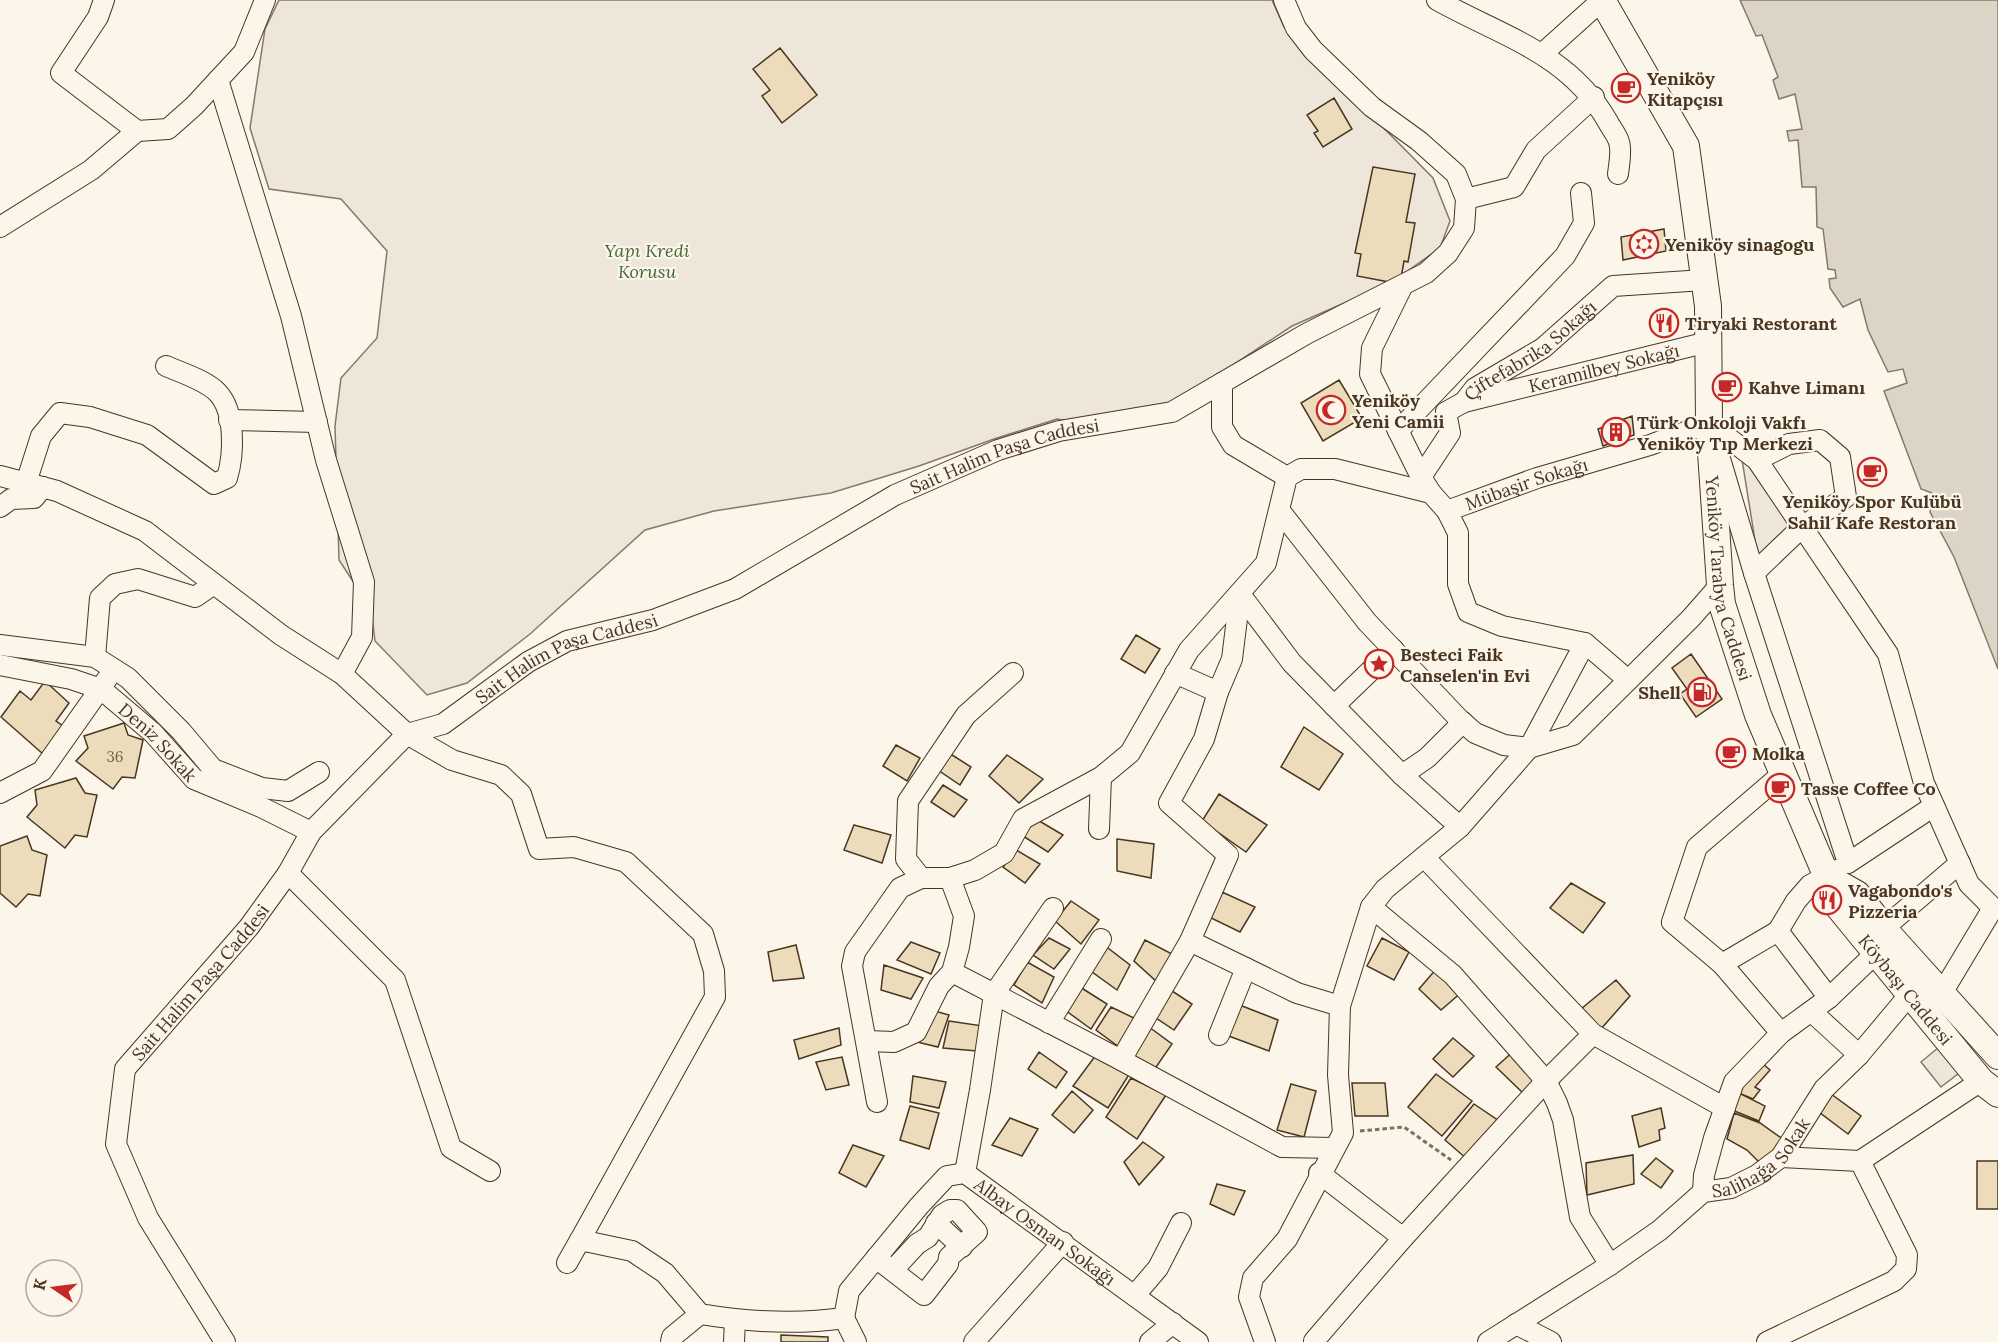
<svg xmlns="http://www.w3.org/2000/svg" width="1998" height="1342" viewBox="0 0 1998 1342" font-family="Lora,serif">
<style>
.green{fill:#ede6d9;stroke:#887966;stroke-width:1.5}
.water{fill:#dcd4c6;stroke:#887966;stroke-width:1.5}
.building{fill:#ecdcbc;stroke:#4a3520;stroke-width:1.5}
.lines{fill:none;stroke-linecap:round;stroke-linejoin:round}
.minor-casing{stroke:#4a3520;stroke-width:22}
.major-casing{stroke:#4a3520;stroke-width:28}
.path{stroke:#7f6f5c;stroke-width:3;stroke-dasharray:4.5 3;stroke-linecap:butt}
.minor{stroke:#fbf6e9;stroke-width:20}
.major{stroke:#fbf6e9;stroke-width:26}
.labels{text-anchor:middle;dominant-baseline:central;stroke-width:4.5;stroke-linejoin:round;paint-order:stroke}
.number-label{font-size:15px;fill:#725f47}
.poi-label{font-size:18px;font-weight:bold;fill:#4a3520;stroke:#fbf6e9;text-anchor:start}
.park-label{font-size:18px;font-style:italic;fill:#436837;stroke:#fbf6e9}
.street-label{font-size:18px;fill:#4a3520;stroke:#fbf6e9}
</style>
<rect width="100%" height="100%" fill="#fbf6e9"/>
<path class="green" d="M279 0H1272L1284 27 1433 178 1450 221 1440 248 1392 282 1292 326 1177 402 1115 429 1057 419 994 439 919 466 831 493 714 511 645 530 530 634 467 683 427 695 375 641 371 609 339 560 335 426 341 378 377 338 387 251 341 199 269 189 250 128 265 29Z
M1739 441 1793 527 1758 559Z
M1939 1047 1959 1073 1941 1087 1921 1062Z"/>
<path class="water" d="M1740 0H1998V669L1954 557 1930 512 1932 493 1921 489 1884 391 1907 383 1903 369 1888 372 1868 330 1860 299 1843 307 1830 288 1829 279 1836 278 1835 270 1828 269 1823 229 1817 227 1816 187H1802L1798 140 1789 141 1787 131 1802 129 1795 94 1779 99 1773 80 1778 77 1762 35 1756 36Z"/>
<path class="building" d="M780 48 817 95 782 123 762 96 770 90 753 69Z
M1334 98 1352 129 1323 147 1314 133 1318 131 1307 115Z
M1373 167 1415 174 1406 222 1415 223 1408 262 1404 261 1400 284 1357 276 1361 254 1355 253Z
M1664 229 1666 251 1623 260 1621 237Z
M1339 380 1362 418 1323 441 1301 403Z
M1632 416 1634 435 1603 446 1598 429Z
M1136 635 1160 649 1145 673 1121 659Z
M1691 654 1722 699 1696 717 1680 694 1687 689 1672 668Z
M45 681 69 703 56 721 66 728 43 754 1 717 20 691 31 700Z
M124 723 128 735 143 740 135 778 122 777 113 789 76 761 88 748 84 736Z
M1304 727 1343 754 1319 790 1281 767Z
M896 745 920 758 907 781 883 766Z
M949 753 971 767 960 785 938 770Z
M1007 755 1043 779 1019 803 989 776Z
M76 778 85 793 97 795 87 837 75 835 65 848 27 817 37 805 35 790Z
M943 785 967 800 954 817 931 802Z
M1219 794 1267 825 1246 852 1202 821Z
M1036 819 1063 835 1048 852 1023 836Z
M854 825 891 835 882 863 844 850Z
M27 836 32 850 47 855 40 896 28 894 16 907 0 893V846Z
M1117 839 1154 844 1151 878 1117 871Z
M1016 850 1040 864 1025 883 1003 867Z
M1571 883 1605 903 1583 933 1550 908Z
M1222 892 1255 907 1240 932 1209 917Z
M1071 901 1099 920 1081 944 1055 921Z
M1049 938 1070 949 1054 969 1033 955Z
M1382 938 1409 952 1394 980 1367 966Z
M1145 940 1172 954 1156 981 1134 961Z
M911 942 940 953 931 974 897 960Z
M796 945 804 978 773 981 768 952Z
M1104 945 1130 965 1117 990 1088 969Z
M1027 962 1054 977 1042 1003 1014 985Z
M884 965 923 978 911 999 881 990Z
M1437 968 1463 991 1441 1010 1419 989Z
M1616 980 1630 996 1600 1030 1581 1009Z
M1080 987 1107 1004 1091 1029 1065 1010Z
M1169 989 1192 1004 1174 1030 1153 1016Z
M1237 1004 1278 1020 1269 1051 1226 1035Z
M1111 1007 1136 1019 1119 1047 1096 1030Z
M931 1010 949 1015 938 1047 917 1042Z
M949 1021 983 1026 977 1051 943 1048Z
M1149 1027 1172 1044 1154 1070 1132 1057Z
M839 1028 841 1045 799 1059 794 1040Z
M1453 1038 1474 1056 1453 1077 1433 1059Z
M1517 1048 1539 1078 1523 1093 1496 1067Z
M1039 1052 1067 1072 1056 1088 1028 1069Z
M1096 1055 1130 1073 1108 1108 1073 1086Z
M842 1057 849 1085 826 1090 816 1062Z
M1762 1063 1770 1070 1755 1087 1760 1090 1753 1099 1739 1093 1745 1081Z
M1436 1074 1472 1101 1442 1136 1408 1107Z
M913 1076 946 1082 939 1108 910 1102Z
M1131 1078 1166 1095 1137 1139 1106 1117Z
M1352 1083H1385L1388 1116H1355Z
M1291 1084 1316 1091 1304 1137 1277 1130Z
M1072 1091 1093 1110 1074 1133 1052 1115Z
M1827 1091 1861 1116 1848 1134 1815 1109Z
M1737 1092 1765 1106 1759 1121 1732 1110Z
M1474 1104 1499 1121 1467 1159 1445 1140Z
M910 1106 939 1113 929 1149 900 1140Z
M1661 1108 1665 1128 1659 1130 1660 1140 1639 1147 1632 1116Z
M1734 1113 1760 1123 1787 1142 1760 1163 1747 1150 1727 1139Z
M1010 1118 1038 1129 1022 1156 992 1145Z
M1143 1142 1164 1157 1139 1185 1124 1162Z
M853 1145 884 1156 866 1187 839 1173Z
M1633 1155 1634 1184 1587 1195 1586 1163Z
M1656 1158 1673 1171 1661 1188 1641 1174Z
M1977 1161H1998V1209H1977Z
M1217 1184 1245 1191 1234 1215 1210 1204Z
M781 1335 828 1337V1342H781Z"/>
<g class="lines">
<g class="minor-casing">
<g id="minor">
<path d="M104 0 98 17 61 73 137 131 168 129 194 106 244 52 265 0"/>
<path d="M1437 0C1501 36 1569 53 1608 122 1611 128 1617 135 1619 142 1622 151 1619 165 1618 174"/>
<path d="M1542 54 1602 0"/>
<path d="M218 80 291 316 326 460 364 582 362 637 342 674"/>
<path d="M1466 199 1514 187 1536 150 1594 97"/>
<path d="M0 227 91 170 137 131"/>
<path d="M1402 287 1372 348 1370 374 1421 477"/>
<path d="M1222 383V427L1233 445 1287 477"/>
<path id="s1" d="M1464 402 1708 342"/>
<path d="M229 420 317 422"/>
<path d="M1709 423 1757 460 1888 654 1924 783 1969 884 1993 908 1942 993"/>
<path d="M1398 431 1565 256 1584 223 1581 193"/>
<path d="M1718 452 1754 573 1848 863 1934 806"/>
<path d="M0 476 57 491 145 531 281 635 342 674 407 734 452 760 501 775 521 794 539 849 574 847 626 862 703 934 714 971 715 997 580 1240"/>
<path d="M26 483 41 436 60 413 90 417 147 435 214 484 227 478C234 455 236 411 217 392 205 380 182 373 166 366"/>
<path id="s2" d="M1431 493 1421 477 1450 433 1446 412 1464 402 1475 388 1543 348 1613 286 1704 280"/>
<path d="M0 507 11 499 34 498 43 487"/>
<path d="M1280 511 1367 622 1459 719 1475 733 1504 745 1529 748 1573 735 1691 618 1720 585"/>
<path id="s3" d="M1447 511 1537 478 1650 445 1709 423"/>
<path d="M1754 573 1802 527 1846 497 1840 457 1820 440 1789 444 1757 460"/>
<path d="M1240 594 1292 663 1402 775 1427 758 1463 722"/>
<path d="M1585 643 1628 680"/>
<path d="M0 645 95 657 128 678 181 731 213 769 262 788 288 791 319 772"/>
<path d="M95 657 100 598 115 584 138 579 195 597 214 584"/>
<path id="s4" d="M0 665 71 679 101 689 153 733 194 779 261 807 311 832"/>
<path d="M1013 673 966 715 908 801 906 859 921 878H950L975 870 1004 853 1023 819 1101 777 1130 753 1189 650 1266 563 1287 477 1301 469H1335L1431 493 1447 511 1458 533V584L1468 612 1502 626 1585 643 1529 748 1460 827 1385 889 1371 907 1340 1006 1338 1075 1343 1133 1287 1239 1253 1278 1249 1297 1265 1342"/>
<path d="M1175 673 1218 692 1204 739 1169 803 1228 855 1190 941"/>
<path d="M1218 692 1232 659 1240 594"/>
<path d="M1334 706 1393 649"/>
<path d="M1782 774 1697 847 1672 922 1722 964 1778 931 1796 901 1810 885 1837 870"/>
<path d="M1402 775 1460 827"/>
<path d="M0 793 42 771 107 679"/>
<path d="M1099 829 1101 777"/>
<path d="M1424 857 1593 1034"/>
<path d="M288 873 395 980 451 1148 490 1171"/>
<path d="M1371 907 1453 975 1546 1081 1557 1103 1563 1120 1580 1217 1610 1265"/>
<path d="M1884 928 1960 863"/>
<path d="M1778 931 1829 998"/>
<path d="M1722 964 1781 1033"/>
<path d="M952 972 1121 1060 1190 941 1297 993 1340 1006"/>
<path d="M1812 1012 1859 1055"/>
<path d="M1049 1023 1101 939"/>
<path d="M1219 1035 1246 968"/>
<path d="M867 1041 894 1042 916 1032 939 986 952 972 959 947 964 916 950 878"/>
<path d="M1121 1060 1282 1147 1334 1148"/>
<path d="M877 1102 852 966 855 952 900 888 921 878"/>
<path d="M1781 1157 1860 1161"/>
<path d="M965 1173 980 1090 994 994 1053 908"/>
<path d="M1319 1173 1403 1238"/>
<path d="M1703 1192 1704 1175 1714 1138 1734 1082 1781 1033 1829 998 1877 952"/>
<path d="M936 1223 962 1247"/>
<path d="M876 1258 924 1295 948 1264 949 1257 977 1232 957 1210H950L942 1215 928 1237 917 1244 893 1270"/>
<path d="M567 1263 580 1240 632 1251 665 1273 700 1314C748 1322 795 1325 844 1318L856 1342"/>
<path d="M1135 1295 1158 1268 1181 1223"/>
<path id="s5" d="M844 1318 849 1291 919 1206 947 1176 965 1173 1198 1342"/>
<path d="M1516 1324 1551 1342"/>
<path d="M1314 1341 1403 1238 1546 1081 1593 1034 1725 1108"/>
<path id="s6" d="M225 1342 148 1218 116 1144 125 1069 249 927 288 873 311 832 407 734 443 724 528 662 567 641 653 620 735 589 895 495 998 450 1059 431 1172 412 1306 334 1426 273 1448 253 1464 228 1466 199 1456 174 1419 141 1372 107 1313 50 1296 28 1284 0"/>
<path d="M671 1342 672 1337 700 1314"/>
<path d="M734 1342 735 1320"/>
<path d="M974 1342 1063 1242"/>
<path d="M1150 1342 1173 1323"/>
<path id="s7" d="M1488 1342 1610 1265 1660 1230 1703 1192 1731 1188 1757 1175 1781 1157 1824 1089 1859 1055 1910 994"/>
<path d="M1767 1342 1894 1281 1906 1269 1907 1255 1860 1161 1981 1081"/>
</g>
</g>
<g class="major-casing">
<g id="major">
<path id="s8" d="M1602 0 1686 146 1708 306 1709 423 1720 585 1722 604 1758 715 1827 877 1836 904 1981 1081 1998 1094"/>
<path d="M1827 877 1857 894 1890 936 1998 1056"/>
</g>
</g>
<path class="path" d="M1360 1131 1404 1127 1451 1160"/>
<use href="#minor" class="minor"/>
<use href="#major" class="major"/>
</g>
<defs>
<g id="cafe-ring" transform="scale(1.5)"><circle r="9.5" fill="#fbf6e9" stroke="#c62828" stroke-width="1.5"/><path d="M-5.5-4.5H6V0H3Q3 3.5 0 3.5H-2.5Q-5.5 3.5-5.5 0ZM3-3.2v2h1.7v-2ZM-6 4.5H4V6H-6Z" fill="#c62828"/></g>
<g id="synagogue-ring" transform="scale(1.5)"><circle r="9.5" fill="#fbf6e9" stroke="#c62828" stroke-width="1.5"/><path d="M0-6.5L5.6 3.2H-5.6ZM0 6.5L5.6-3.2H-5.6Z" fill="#c62828"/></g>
<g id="restaurant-ring" transform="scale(1.5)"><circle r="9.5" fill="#fbf6e9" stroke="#c62828" stroke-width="1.5"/><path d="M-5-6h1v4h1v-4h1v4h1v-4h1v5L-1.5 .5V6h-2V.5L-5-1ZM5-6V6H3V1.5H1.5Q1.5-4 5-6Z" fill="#c62828"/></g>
<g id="mosque-ring" transform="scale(1.5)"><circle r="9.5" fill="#fbf6e9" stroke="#c62828" stroke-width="1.5"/><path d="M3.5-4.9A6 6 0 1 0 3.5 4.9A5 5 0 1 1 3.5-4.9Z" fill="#c62828"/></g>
<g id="building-ring" transform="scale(1.5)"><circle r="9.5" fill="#fbf6e9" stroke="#c62828" stroke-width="1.5"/><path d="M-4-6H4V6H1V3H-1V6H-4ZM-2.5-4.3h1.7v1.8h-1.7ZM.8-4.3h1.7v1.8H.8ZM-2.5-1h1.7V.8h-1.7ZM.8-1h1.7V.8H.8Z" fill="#c62828"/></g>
<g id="sight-ring" transform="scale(1.5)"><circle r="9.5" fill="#fbf6e9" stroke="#c62828" stroke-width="1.5"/><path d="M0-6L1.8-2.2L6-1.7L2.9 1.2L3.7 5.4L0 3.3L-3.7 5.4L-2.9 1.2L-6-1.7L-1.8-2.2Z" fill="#c62828"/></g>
<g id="fuel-ring" transform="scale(1.5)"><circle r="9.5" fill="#fbf6e9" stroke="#c62828" stroke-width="1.5"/><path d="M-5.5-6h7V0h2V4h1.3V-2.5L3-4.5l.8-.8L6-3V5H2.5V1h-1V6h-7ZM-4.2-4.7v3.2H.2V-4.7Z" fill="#c62828"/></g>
</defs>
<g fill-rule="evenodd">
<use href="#cafe-ring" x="1626" y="88"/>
<use href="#synagogue-ring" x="1644" y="244"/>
<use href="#restaurant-ring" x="1664" y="323"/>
<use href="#cafe-ring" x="1727" y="387"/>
<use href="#mosque-ring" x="1331" y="410"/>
<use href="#building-ring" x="1616" y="432"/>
<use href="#cafe-ring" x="1872" y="472"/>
<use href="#sight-ring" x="1379" y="664"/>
<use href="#fuel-ring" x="1702" y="692"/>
<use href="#cafe-ring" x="1731" y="753"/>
<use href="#cafe-ring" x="1780" y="788"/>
<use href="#restaurant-ring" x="1827" y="900"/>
</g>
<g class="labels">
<g class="number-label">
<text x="115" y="756">36</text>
</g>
<g class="poi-label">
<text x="1647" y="78">Yeniköy<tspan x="1647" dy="21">Kitapçısı</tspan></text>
<text x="1665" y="244">Yeniköy sinagogu</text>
<text x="1685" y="323">Tiryaki Restorant</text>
<text x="1748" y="387">Kahve Limanı</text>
<text x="1352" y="400">Yeniköy<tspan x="1352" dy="21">Yeni Camii</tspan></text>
<text x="1637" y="422">Türk Onkoloji Vakfı<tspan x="1637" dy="21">Yeniköy Tıp Merkezi</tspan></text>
<text x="1872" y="501" text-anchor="middle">Yeniköy Spor Kulübü<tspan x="1872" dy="21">Sahil Kafe Restoran</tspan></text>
<text x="1400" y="654">Besteci Faik<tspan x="1400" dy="21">Canselen'in Evi</tspan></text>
<text x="1681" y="692" text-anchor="end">Shell</text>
<text x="1752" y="753">Molka</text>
<text x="1801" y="788">Tasse Coffee Co</text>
<text x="1848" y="890">Vagabondo's<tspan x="1848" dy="21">Pizzeria</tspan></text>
</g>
<g class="park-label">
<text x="647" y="250">Yapı Kredi<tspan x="647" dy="21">Korusu</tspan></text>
</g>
<g class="street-label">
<text stroke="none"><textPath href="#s2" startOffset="198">Çiftefabrika Sokağı</textPath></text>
<text stroke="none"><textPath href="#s1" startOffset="144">Keramilbey Sokağı</textPath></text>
<text stroke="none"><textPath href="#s6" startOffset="1407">Sait Halim Paşa Caddesi</textPath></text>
<text stroke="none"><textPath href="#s3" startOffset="84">Mübaşir Sokağı</textPath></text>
<text stroke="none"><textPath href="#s8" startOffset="604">Yeniköy Tarabya Caddesi</textPath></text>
<text stroke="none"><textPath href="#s6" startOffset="921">Sait Halim Paşa Caddesi</textPath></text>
<text stroke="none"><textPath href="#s4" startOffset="182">Deniz Sokak</textPath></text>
<text stroke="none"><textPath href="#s6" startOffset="417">Sait Halim Paşa Caddesi</textPath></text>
<text stroke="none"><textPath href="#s8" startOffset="1060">Köybaşı Caddesi</textPath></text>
<text stroke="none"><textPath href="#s7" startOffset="333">Salihağa Sokak</textPath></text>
<text stroke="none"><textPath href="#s5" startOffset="296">Albay Osman Sokağı</textPath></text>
</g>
</g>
<g transform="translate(54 1288) rotate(284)"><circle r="28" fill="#fbf6e9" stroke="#b4a999" stroke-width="1.5"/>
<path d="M0-4.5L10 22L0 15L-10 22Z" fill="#c62828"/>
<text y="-9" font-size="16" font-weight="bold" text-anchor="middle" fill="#4a3520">K</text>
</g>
</svg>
